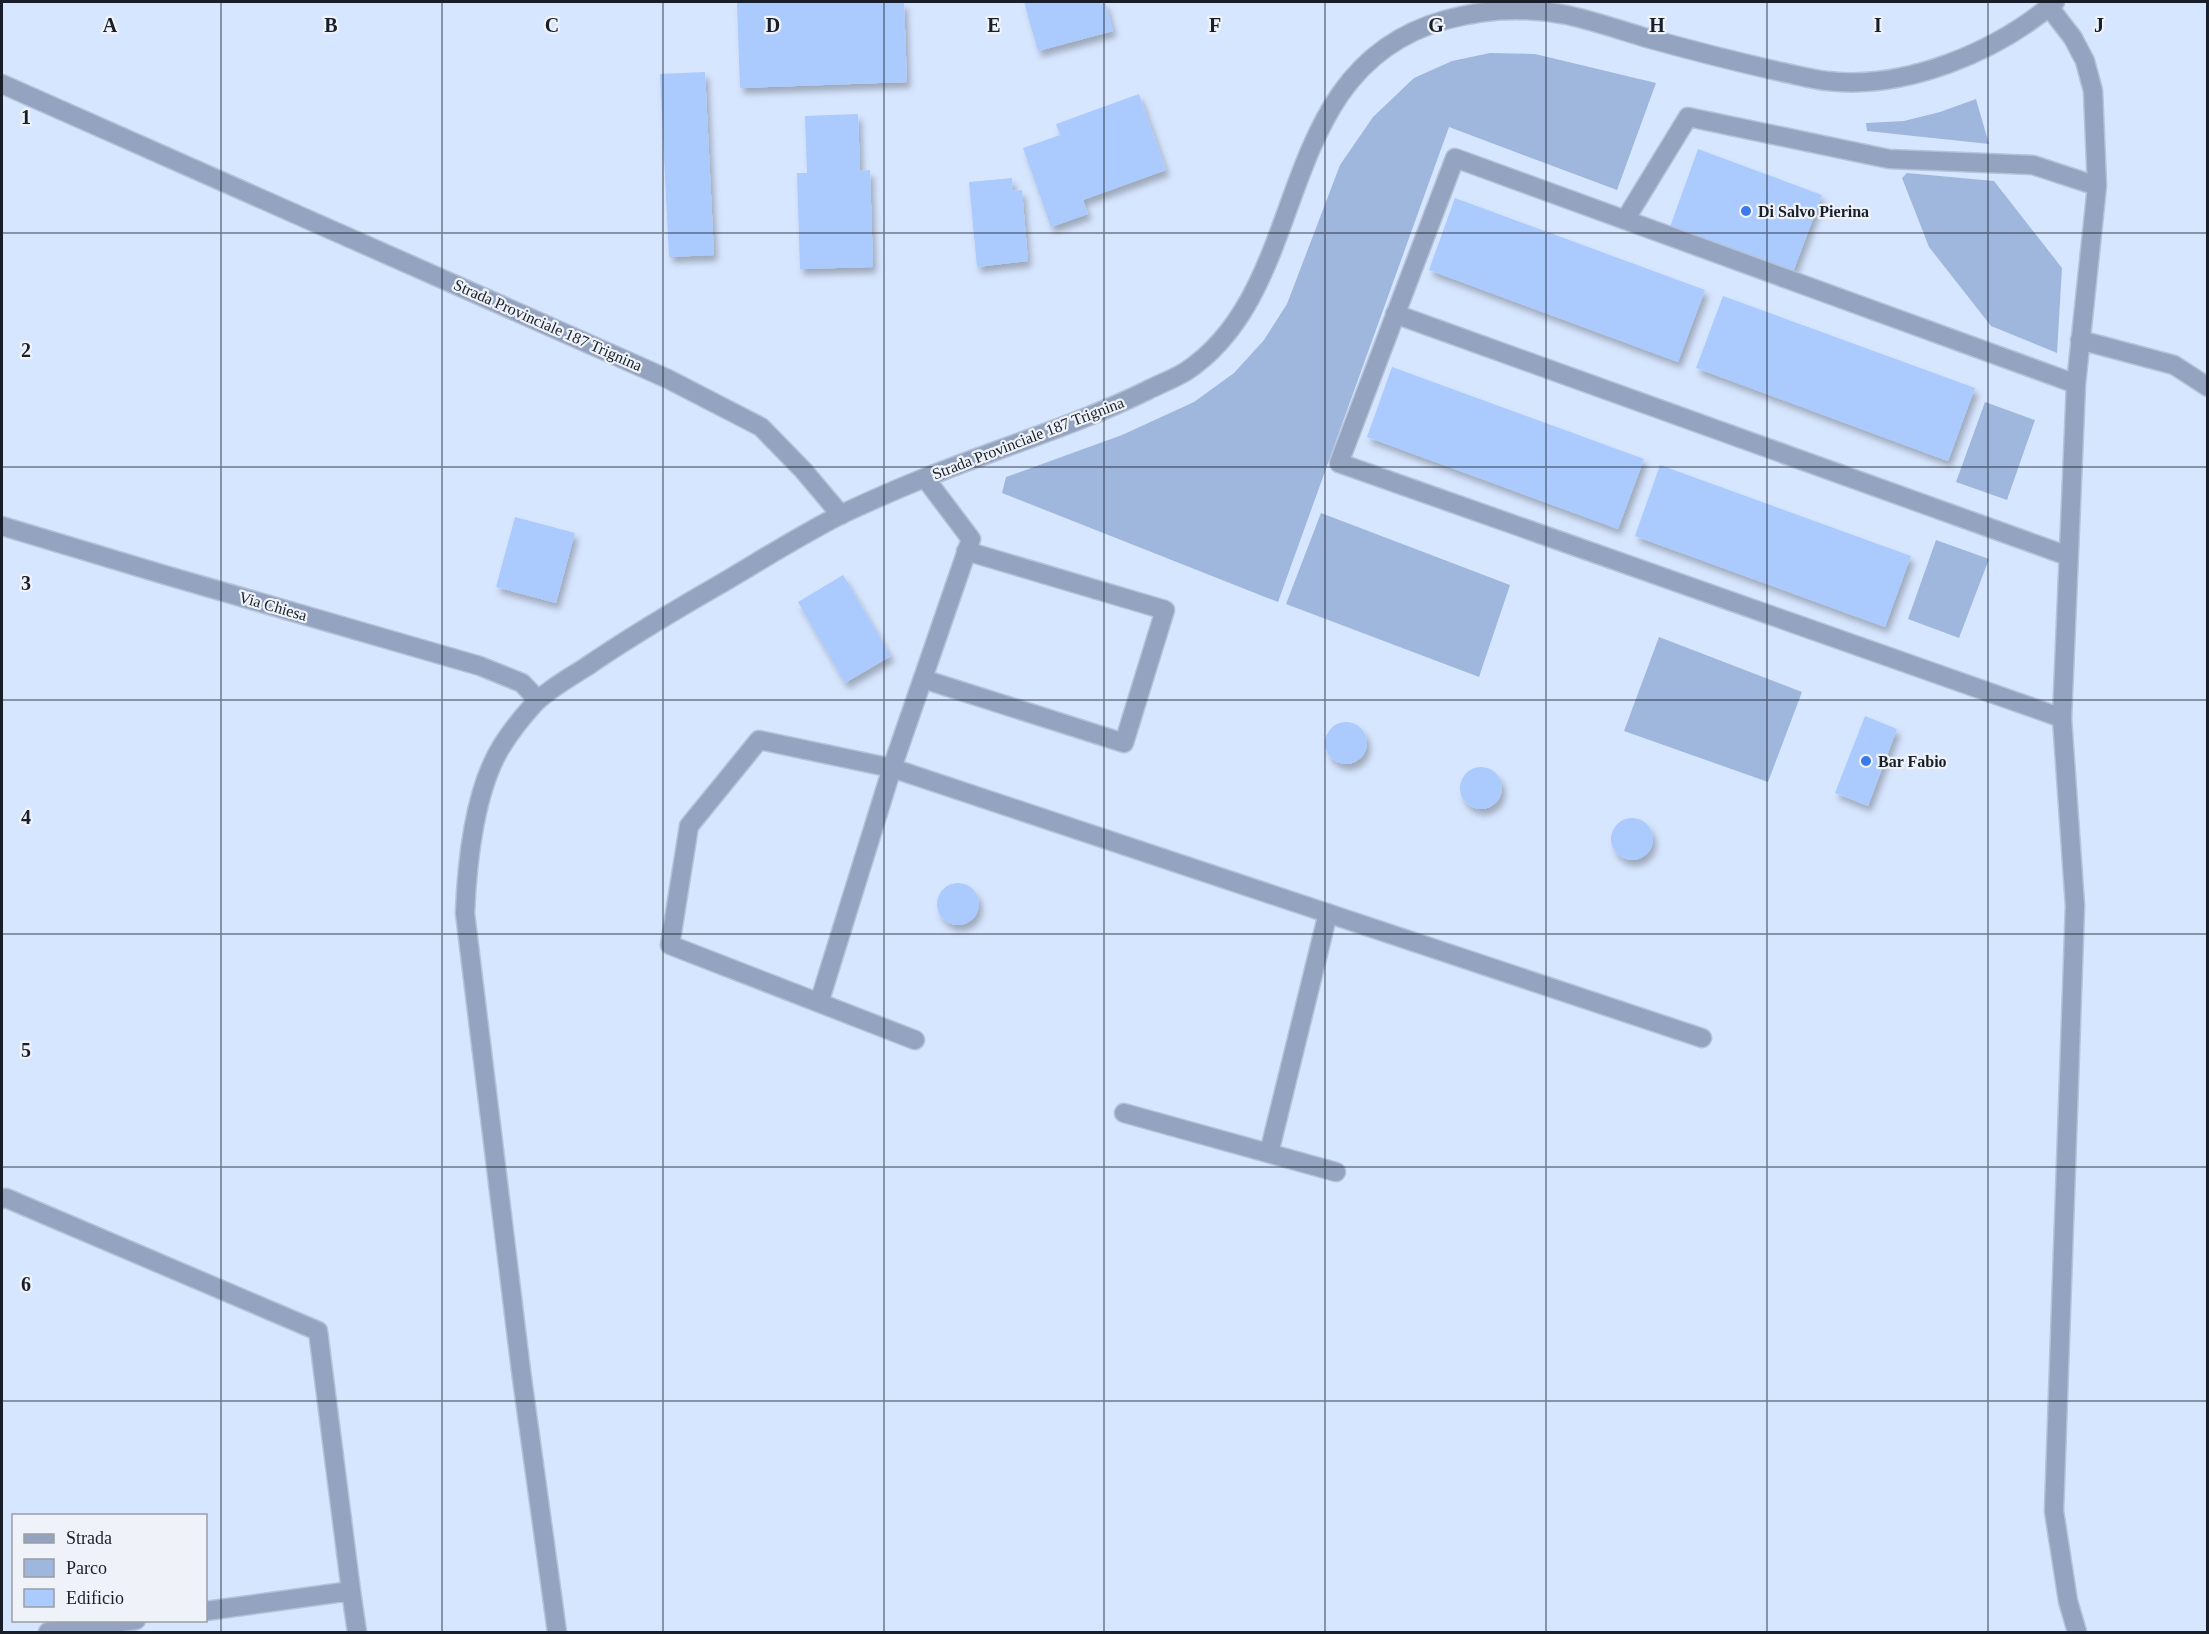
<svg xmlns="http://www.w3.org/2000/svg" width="2209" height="1634" viewBox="0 0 2209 1634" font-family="Georgia,serif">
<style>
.green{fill:#9fb7dd}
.building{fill:#abcafd;filter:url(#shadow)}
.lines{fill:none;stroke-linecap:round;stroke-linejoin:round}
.minor-casing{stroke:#b5c2d9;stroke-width:21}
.minor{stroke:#94a4c0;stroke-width:18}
.grid{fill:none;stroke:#181f2a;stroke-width:1.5;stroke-opacity:0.55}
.poi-dot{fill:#3b7ae9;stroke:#eff3f9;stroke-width:2}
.labels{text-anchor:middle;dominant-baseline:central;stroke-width:4.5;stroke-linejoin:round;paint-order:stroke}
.poi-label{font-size:16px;font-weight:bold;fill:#181f2a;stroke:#eff3f9;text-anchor:start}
.street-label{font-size:16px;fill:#181f2a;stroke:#eff3f9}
.grid-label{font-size:20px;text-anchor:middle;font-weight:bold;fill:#181f2a;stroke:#eff3f9;stroke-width:4.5;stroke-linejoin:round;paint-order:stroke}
</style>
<defs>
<filter id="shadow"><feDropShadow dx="3.5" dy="6" stdDeviation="3" flood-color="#0004"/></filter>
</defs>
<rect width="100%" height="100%" fill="#d7e6ff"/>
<path class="green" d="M1490 53 1535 54 1656 83 1617 190 1449 127 1278 602 1002 493 1006 477 1122 435 1194 402 1234 373 1264 340 1287 304 1340 165 1373 117 1414 78 1452 61Z
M1976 99 1989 144 1867 131 1866 123 1904 121 1940 112Z
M1907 173 1994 181 2062 268 2057 353 1991 326 1929 247 1902 178Z
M1985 402 2035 420 2007 500 1956 482Z
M1321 513 1510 585 1479 677 1286 604Z
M1936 540 1989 559 1959 638 1908 619Z
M1659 637 1802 692 1768 782 1624 731Z"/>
<path class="building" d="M737 2H904L907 82 740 88Z
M1024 2H1105L1113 31 1038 51Z
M705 72 714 255 669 257 660 74Z
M1139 94 1166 170 1083 200 1088 214 1051 227 1023 148 1060 135 1056 124Z
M858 114 860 171 870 170 873 267 800 269 797 173H807L805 116Z
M1698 149 1822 195 1793 272 1670 227Z
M1012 178 1013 191 1022 190 1028 261 977 267 969 182Z
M1455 198 1705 290 1678 362 1429 270Z
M1723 296 1975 388 1948 461 1696 368Z
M1392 367 1644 459 1618 529 1367 437Z
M1660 465 1911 556 1885 627 1635 536Z
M515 517 575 533 556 603 496 587Z
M843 575 891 656 845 683 798 602Z
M1865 716 1897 729 1868 806 1835 793Z
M1325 743a21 21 0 1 1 42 0a21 21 0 1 1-42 0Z
M1460 788a21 21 0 1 1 42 0a21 21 0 1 1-42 0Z
M1611 839a21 21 0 1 1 42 0a21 21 0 1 1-42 0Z
M937 904a21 21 0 1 1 42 0a21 21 0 1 1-42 0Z"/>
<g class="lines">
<g class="minor-casing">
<path id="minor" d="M2049 7 2073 38 2085 61 2093 91 2097 186 2076 384 2062 718 2075 906 2054 1511 2068 1601 2077 1632
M2 84 668 379 761 427 803 470 841 515
M1625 220 1688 117 1889 159 2033 165 2097 186
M1395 314 2068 556
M2080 340 2174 365 2208 387
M925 478 971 539 892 768 1702 1038
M2 526 165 575 480 666 522 683 538 700
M923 679 1124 743 1165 610 966 551
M2062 718 1339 463 1455 158 2076 384
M819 1003 892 768 759 740 689 826 670 945 915 1040
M1124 1113 1336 1172
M1269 1153 1328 913
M2 1199 6 1198 318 1331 351 1591
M206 1611 351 1591 357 1632
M48 1632 136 1620
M557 1632 521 1371 465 913C467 862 475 787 503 744 512 730 524 715 535 703 549 689 569 678 586 667 628 638 672 612 717 586 758 562 799 536 842 514 870 501 899 488 927 477 1001 447 1077 425 1148 390 1160 384 1173 379 1185 372 1315 287 1268 69 1445 20 1484 9 1527 7 1567 15 1594 21 1620 30 1647 38 1690 50 1733 61 1777 71 1793 74 1810 79 1827 81 1906 90 1996 52 2055 2"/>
</g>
<use href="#minor" class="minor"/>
</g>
<path class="grid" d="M221 2V1632M442 2V1632M663 2V1632M884 2V1632M1104 2V1632M1325 2V1632M1546 2V1632M1767 2V1632M1988 2V1632M2 233H2208M2 467H2208M2 700H2208M2 934H2208M2 1167H2208M2 1401H2208"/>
<g class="poi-dot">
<circle cx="1746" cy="211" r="6"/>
<circle cx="1866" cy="761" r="6"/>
</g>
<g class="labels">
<g class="poi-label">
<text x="1758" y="211">Di Salvo Pierina</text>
<text x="1878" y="761">Bar Fabio</text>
</g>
<g class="street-label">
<text transform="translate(548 325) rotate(24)">Strada Provinciale 187 Trignina</text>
<text transform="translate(1028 438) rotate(-21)">Strada Provinciale 187 Trignina</text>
<text transform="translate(273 606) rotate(16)">Via Chiesa</text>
</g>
</g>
<g class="grid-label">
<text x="110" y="32">A</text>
<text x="331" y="32">B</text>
<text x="552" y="32">C</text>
<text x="773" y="32">D</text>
<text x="994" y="32">E</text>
<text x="1215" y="32">F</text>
<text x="1436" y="32">G</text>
<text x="1657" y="32">H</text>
<text x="1878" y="32">I</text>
<text x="2099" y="32">J</text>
<text x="26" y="124">1</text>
<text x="26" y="357">2</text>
<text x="26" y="590">3</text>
<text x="26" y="824">4</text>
<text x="26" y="1057">5</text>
<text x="26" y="1291">6</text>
</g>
<rect width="2209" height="1634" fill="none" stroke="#181f2a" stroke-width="6"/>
<rect x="12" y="1514" width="195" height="108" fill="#eff3f9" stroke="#999ea6" stroke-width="1.5"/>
<rect x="24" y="1534" width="30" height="9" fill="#94a4c0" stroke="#999ea6" stroke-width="1.5"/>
<text x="66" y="1544" font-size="18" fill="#181f2a">Strada</text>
<rect x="24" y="1559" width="30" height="18" fill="#9fb7dd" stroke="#999ea6" stroke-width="1.5"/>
<text x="66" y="1574" font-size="18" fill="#181f2a">Parco</text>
<rect x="24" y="1589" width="30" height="18" fill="#abcafd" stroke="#999ea6" stroke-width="1.5"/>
<text x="66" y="1604" font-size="18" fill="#181f2a">Edificio</text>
</svg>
